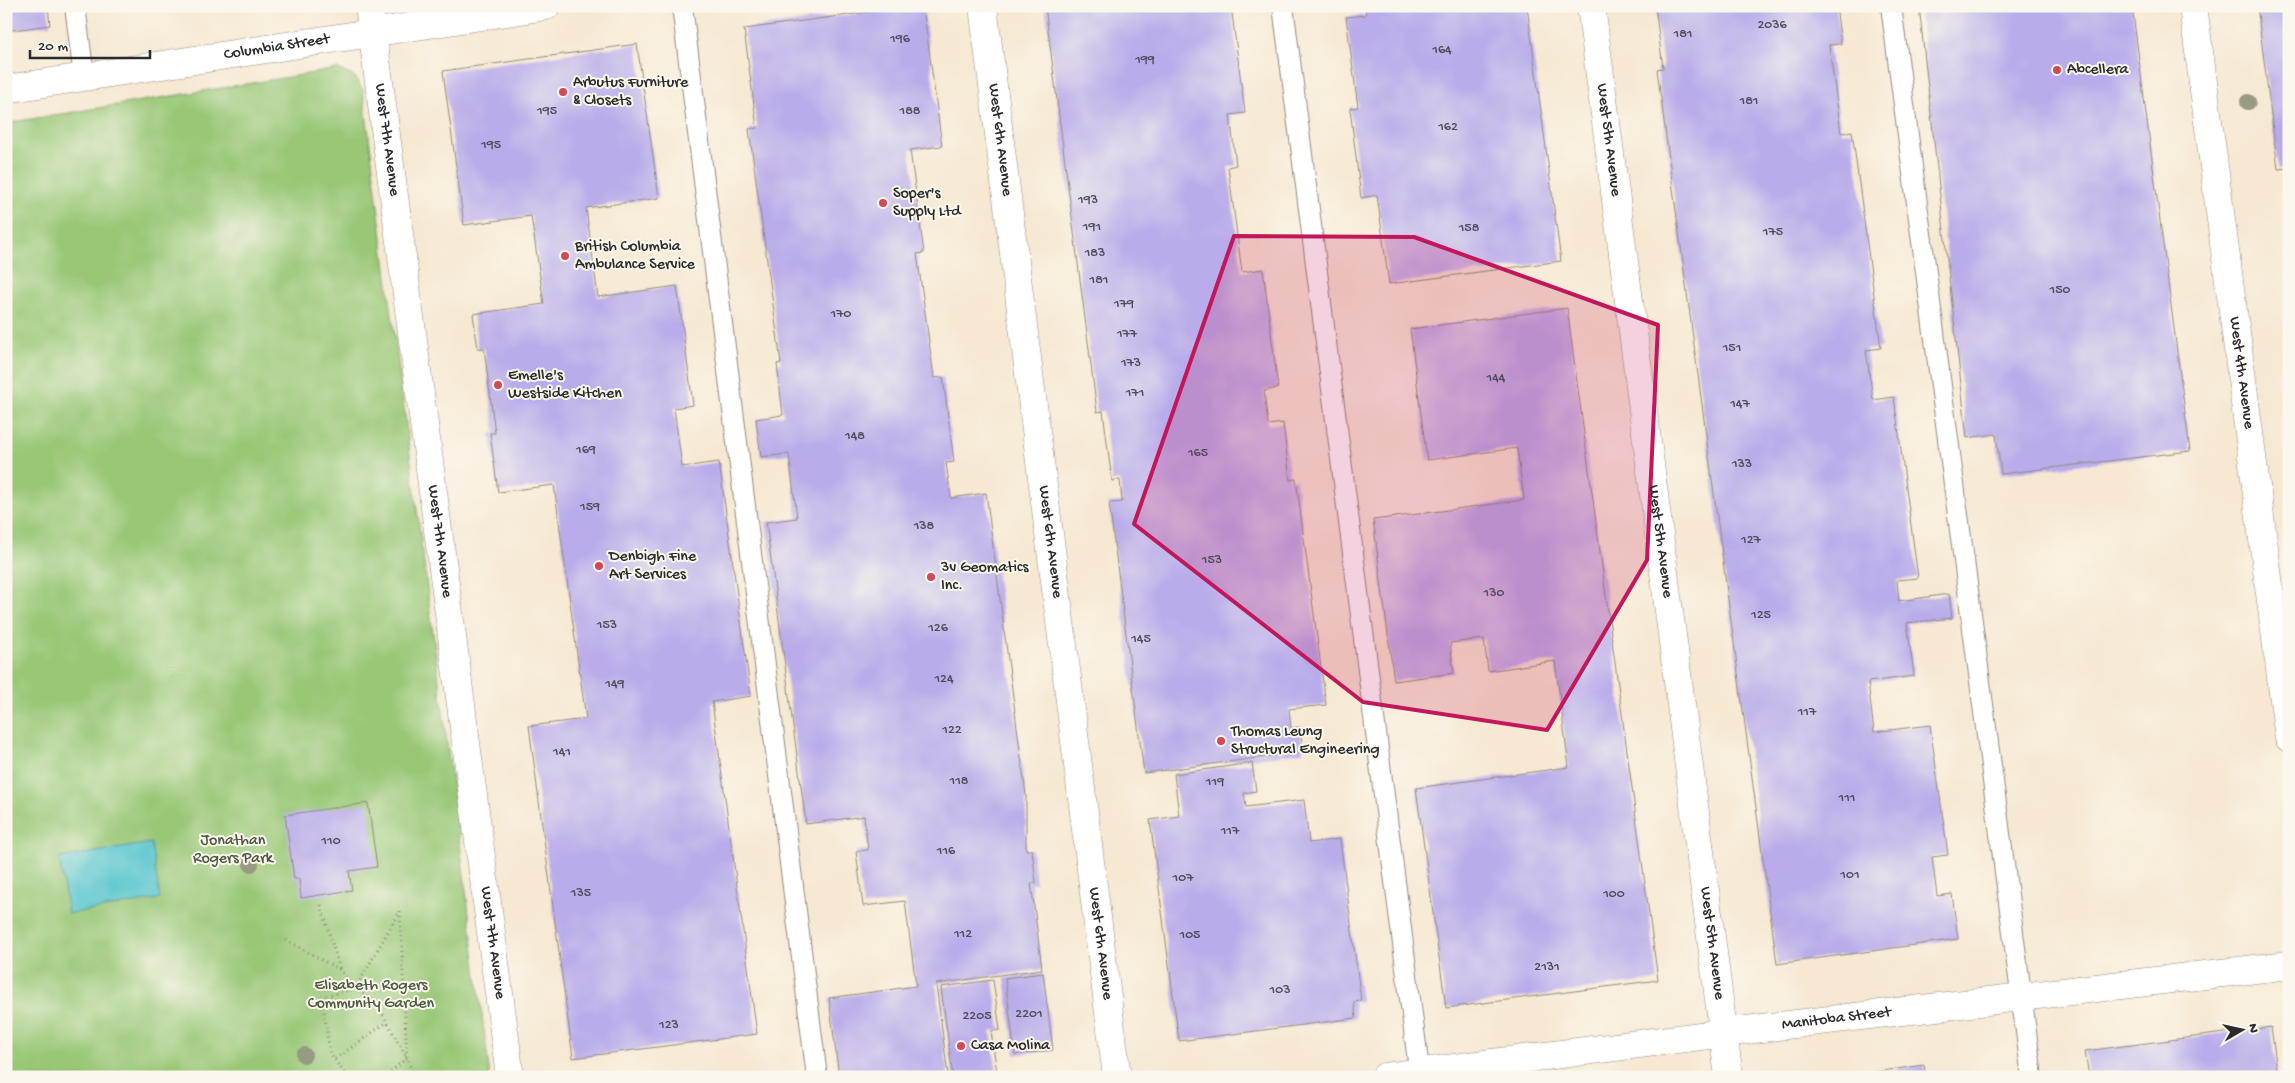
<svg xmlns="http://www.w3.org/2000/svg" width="2295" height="1083" viewBox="0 0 2295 1083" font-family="'Gochi Hand',sans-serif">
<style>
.green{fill:#98c776;stroke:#627950}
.water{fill:#5ac7cf;stroke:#42797d}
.building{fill:#baacea}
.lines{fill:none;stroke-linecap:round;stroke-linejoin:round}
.lane-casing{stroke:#908a7e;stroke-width:22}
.street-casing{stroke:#908a7e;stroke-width:29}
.secondary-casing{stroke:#908a7e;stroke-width:29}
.path{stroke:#908a7e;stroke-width:3;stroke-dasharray:1 4;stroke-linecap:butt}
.lane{stroke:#fff;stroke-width:20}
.street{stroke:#fff;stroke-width:28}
.secondary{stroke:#fff;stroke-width:28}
.tree{fill:#989a82}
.marked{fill:#c2185b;fill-opacity:0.2;stroke:#c2185b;stroke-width:4;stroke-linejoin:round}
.poi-dot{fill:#d1495b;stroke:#fbf7ec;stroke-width:2}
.labels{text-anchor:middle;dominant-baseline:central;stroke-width:4;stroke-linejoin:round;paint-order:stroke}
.number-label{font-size:14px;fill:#4f4b5b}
.street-label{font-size:16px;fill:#2b2b2b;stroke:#fbf7ec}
.poi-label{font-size:16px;fill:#2b2b2b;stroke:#fbf7ec;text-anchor:start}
.park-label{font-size:16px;fill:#4c5a42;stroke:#fbf7ec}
</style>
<rect width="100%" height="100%" fill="#fbf7ec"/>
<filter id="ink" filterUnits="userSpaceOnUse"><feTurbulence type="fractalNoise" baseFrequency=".02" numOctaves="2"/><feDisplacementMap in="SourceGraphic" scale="10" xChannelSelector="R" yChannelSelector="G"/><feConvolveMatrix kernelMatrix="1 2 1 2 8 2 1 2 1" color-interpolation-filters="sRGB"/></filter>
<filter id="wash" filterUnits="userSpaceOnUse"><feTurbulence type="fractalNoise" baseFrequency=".0096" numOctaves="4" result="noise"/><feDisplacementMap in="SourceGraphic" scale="20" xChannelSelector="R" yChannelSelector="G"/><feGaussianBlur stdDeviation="1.12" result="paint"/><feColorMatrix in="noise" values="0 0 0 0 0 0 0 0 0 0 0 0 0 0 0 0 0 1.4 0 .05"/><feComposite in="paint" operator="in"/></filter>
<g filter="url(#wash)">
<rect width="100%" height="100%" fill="#f6e8d1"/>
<path class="green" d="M338 69 355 77 363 90 490 1077H6V123Z"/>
<path class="water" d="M151 843 160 899 68 914 59 858Z"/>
<g id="blocks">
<path class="building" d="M6 6H48L50 25 6 31Z
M914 6H923L942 146 910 150 924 253 917 254 934 378 943 377 954 462 946 463 951 498 986 493 1026 795V850H1032L1036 883H1031L1042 969 936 984 948 1075 932 1077H839L829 998 916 986 905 901 863 906 856 851 868 850 864 816 806 824 766 522 797 518 789 454 761 457 756 419 783 415 777 364 781 363 749 129 757 128 744 29Z
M1045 6H1231L1245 113 1230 115 1236 165 1228 167 1242 272 1263 269 1278 388 1264 391 1268 425 1283 423 1290 480 1296 479 1326 705 1289 709 1291 728 1300 727 1303 752 1144 773 1109 503 1122 502 1120 480 1112 481 1103 411 1097 412Z
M1365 6H1527L1561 261 1389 284 1377 195 1361 198 1350 108 1358 107 1346 17 1366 15Z
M1655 6H1836L1841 44 1829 45 1841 133 1852 131 1881 348 1866 350 1873 400 1894 397 1918 578 1897 580 1899 601 1949 594 1952 618 1907 623 1914 676 1868 682 1874 732 1930 725 1948 855 1932 857 1937 896 1952 894 1958 939 1777 964 1657 69 1663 68Z
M1919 6H2132L2190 451 2001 474 1996 434 1967 438Z
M2257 6H2289V168L2278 169Z
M637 44 659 198 586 208 598 297 677 286 693 405 674 408 682 467 719 462 751 696 712 702 757 1034 573 1058 529 726 586 719 554 485 498 492 490 433H495L484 348 478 349 473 314 544 304 531 216 464 225 443 71Z
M1567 308 1658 980 1446 1008 1416 788 1569 767 1555 661 1488 671 1484 639 1450 643 1454 673 1394 681 1373 520 1524 500 1517 448 1427 460 1410 329Z
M1252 763 1256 791 1244 793 1246 807 1304 800 1309 843 1340 839 1361 1001 1354 1002 1356 1018 1179 1041 1150 820 1179 816 1174 774Z
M368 803 377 867 349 871 352 890 301 898 299 879H294L285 815Z
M1043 973 1053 1050 1015 1055 1005 978Z
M993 980 1000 1030 991 1031 997 1073 953 1077 941 987Z
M2271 1027 2278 1077H2089L2085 1051Z
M1924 1065 1926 1077H1847V1076Z"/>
</g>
</g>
<g filter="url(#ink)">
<use href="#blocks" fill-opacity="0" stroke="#908a7e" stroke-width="1"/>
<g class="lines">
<g class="lane-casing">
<path id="lane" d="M75 6 84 77
M682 6 817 1077
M1283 6 1420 1077
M1891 6 2032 1077"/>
</g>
<g class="street-casing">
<g id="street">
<path id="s1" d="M983 6 1117 1077"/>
<path id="s2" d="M1591 6 1729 1077"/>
<path id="s3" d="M2193 6 2289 738"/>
<path id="s4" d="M6 89 546 6"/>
<path id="s5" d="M1385 1077 1770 1027 2289 965"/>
</g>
</g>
<g class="secondary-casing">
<g id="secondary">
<path id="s6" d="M369 6 510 1077"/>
</g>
</g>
<path class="path" d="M321 905 340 970
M400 911 407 1058 414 1077
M286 940 340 970 355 989 376 1002 407 1058 385 1077
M376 1002 405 1001
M335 1059 387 1022
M347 1077 330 1053 322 997 355 989 400 911"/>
<use href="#lane" class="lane"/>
<use href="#street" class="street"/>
<use href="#secondary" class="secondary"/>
</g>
<g class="tree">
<circle cx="2248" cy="102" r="8"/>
<circle cx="251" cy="864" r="8"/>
<circle cx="304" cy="1055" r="8"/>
</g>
</g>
<path class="marked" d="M1234 236 1414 237 1658 325 1647 560 1547 730 1363 702 1134 524Z"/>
<g class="poi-dot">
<circle cx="2057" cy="70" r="5"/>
<circle cx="563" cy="92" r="5"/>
<circle cx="883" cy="203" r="5"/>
<circle cx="565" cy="256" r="5"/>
<circle cx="498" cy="385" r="5"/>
<circle cx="599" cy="566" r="5"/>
<circle cx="931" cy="577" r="5"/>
<circle cx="1221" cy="741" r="5"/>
<circle cx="961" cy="1046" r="5"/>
</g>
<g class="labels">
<g class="number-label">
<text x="1772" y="25">2036</text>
<text x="1683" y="34">181</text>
<text x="900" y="39">196</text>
<text x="1442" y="50">164</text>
<text x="1145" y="60">199</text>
<text x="1749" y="101">181</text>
<text x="547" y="111">195</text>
<text x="910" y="111">188</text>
<text x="1448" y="127">162</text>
<text x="491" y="145">195</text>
<text x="1088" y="200">193</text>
<text x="1092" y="227">191</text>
<text x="1469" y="228">158</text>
<text x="1773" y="232">175</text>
<text x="1095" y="253">183</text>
<text x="1099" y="280">181</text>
<text x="2060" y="290">150</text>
<text x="1124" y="304">179</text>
<text x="841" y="314">170</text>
<text x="1127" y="334">177</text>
<text x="1732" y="348">151</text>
<text x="1131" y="363">173</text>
<text x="1496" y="378">144</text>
<text x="1135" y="393">171</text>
<text x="1740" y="404">147</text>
<text x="855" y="436">148</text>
<text x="586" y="450">169</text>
<text x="1198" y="453">165</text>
<text x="1742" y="464">133</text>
<text x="590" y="507">159</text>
<text x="924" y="526">138</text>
<text x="1751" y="540">127</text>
<text x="1212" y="560">153</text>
<text x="1494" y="593">130</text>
<text x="1761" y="615">125</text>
<text x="607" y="625">153</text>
<text x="938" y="628">126</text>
<text x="1141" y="639">145</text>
<text x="944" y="679">124</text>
<text x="615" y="684">149</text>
<text x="1807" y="712">117</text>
<text x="952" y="730">122</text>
<text x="562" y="752">141</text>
<text x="959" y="781">118</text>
<text x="1215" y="782">119</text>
<text x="1847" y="798">111</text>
<text x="1230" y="831">117</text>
<text x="331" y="841">110</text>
<text x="946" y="851">116</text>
<text x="1850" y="875">101</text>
<text x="1183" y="878">107</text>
<text x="581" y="893">135</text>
<text x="1614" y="894">100</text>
<text x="963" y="934">112</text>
<text x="1190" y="935">105</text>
<text x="1547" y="967">2131</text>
<text x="1280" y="990">103</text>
<text x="1029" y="1014">2201</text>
<text x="977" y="1016">2205</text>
<text x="669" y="1025">123</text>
</g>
<g class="street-label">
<text stroke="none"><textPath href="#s4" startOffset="274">Columbia Street</textPath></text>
<text stroke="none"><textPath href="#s6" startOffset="135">West 7th Avenue</textPath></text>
<text stroke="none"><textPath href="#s1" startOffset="135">West 6th Avenue</textPath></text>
<text stroke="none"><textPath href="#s2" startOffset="135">West 5th Avenue</textPath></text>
<text stroke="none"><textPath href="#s3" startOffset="370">West 4th Avenue</textPath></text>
<text stroke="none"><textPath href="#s6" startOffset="540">West 7th Avenue</textPath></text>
<text stroke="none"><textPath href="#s1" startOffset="540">West 6th Avenue</textPath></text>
<text stroke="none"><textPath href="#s2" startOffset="540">West 5th Avenue</textPath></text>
<text stroke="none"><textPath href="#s6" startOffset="945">West 7th Avenue</textPath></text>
<text stroke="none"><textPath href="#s1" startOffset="945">West 6th Avenue</textPath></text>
<text stroke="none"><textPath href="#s2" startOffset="945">West 5th Avenue</textPath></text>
<text stroke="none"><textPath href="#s5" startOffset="455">Manitoba Street</textPath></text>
</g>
<g class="poi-label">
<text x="2067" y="70">Abcellera</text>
<text x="573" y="83">Arbutus Furniture<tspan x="573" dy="18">&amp; Closets</tspan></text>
<text x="893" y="194">Soper's<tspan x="893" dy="18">Supply Ltd</tspan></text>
<text x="575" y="247">British Columbia<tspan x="575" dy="18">Ambulance Service</tspan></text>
<text x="508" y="376">Emelle's<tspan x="508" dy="18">Westside Kitchen</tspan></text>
<text x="609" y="557">Denbigh Fine<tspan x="609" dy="18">Art Services</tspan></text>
<text x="941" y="568">3v Geomatics<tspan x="941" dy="18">Inc.</tspan></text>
<text x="1231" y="732">Thomas Leung<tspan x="1231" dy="18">Structural Engineering</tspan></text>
<text x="971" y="1046">Casa Molina</text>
</g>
<g class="park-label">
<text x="233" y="841">Jonathan<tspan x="233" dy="18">Rogers Park</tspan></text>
<text x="371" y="986">Elisabeth Rogers<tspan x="371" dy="18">Community Garden</tspan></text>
</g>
</g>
<rect width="2295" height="1083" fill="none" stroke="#fbf7ec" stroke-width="25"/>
<g transform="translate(2242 1030) rotate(81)" stroke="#fbf7ec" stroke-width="4" paint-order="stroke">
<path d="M0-4L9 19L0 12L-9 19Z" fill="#2b2b2b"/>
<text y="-8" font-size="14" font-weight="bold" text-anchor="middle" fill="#2b2b2b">N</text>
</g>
<path d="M30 50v8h120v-8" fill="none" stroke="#2b2b2b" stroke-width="2.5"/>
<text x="38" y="50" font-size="15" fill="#2b2b2b" stroke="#fbf7ec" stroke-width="4" paint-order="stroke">20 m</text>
</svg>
